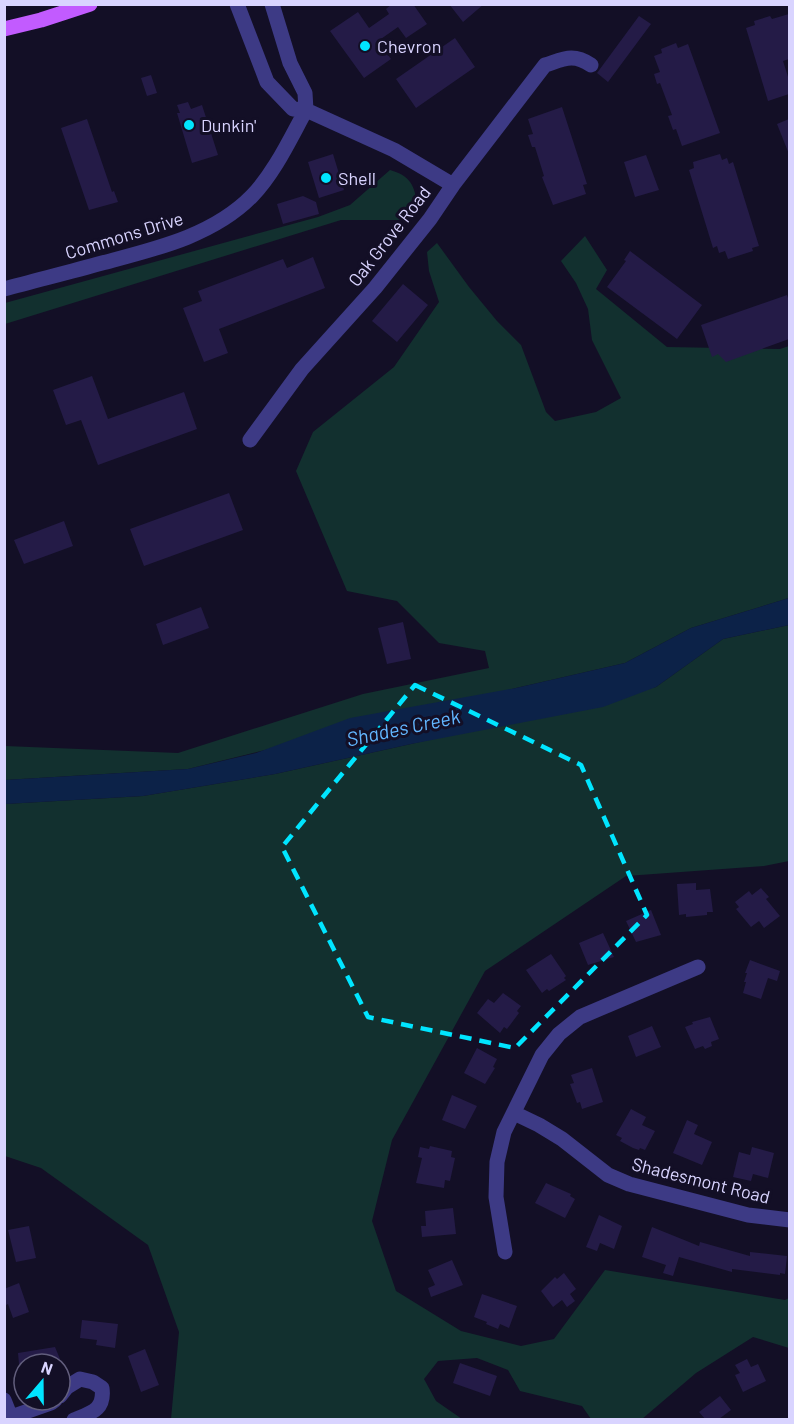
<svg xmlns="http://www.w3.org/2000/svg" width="794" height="1424" viewBox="0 0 794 1424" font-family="Barlow,sans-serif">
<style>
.green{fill:#12302f}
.water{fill:#0c2248}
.building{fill:#241b47}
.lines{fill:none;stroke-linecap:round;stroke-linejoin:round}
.minor{stroke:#3d3a85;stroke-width:15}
.major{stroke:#c25bff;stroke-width:15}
.marked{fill:none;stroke:#00e5ff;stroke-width:4.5;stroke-dasharray:12 8;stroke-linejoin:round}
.poi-dot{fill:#00e5ff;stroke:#130f26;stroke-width:2}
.labels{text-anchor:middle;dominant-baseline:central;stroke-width:6;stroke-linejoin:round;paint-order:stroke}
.poi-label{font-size:18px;fill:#d9d4ff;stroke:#130f26;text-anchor:start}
.street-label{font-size:18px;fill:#d9d4ff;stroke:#130f26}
.water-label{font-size:20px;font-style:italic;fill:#62b6ff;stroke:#130f26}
</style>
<rect width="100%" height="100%" fill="#130f26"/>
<path class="green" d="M390 170C411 176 415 186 417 206L407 220H341L5 324V303L318 217 350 205Z
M585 236 607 270 596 289 667 347 780 349 789 346V598L691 628 625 663 516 688 188 769 5 780V746L178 753 363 694 489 668 485 651 439 643 397 601 347 591 296 471 313 432 394 367 439 302 429 271 427 252 437 243 469 287 497 321 521 345 546 412 555 421 596 412 621 398 592 340 588 309 576 283 561 261Z
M789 625V861L764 866 626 876 485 971 392 1140 372 1221 396 1291 461 1331 521 1346 554 1339 605 1270 785 1300 789 1298V1348L753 1337 696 1373 642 1419H591L582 1406 520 1391 508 1370 477 1358 438 1361 424 1379 436 1401 462 1419H171L179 1332 148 1245 41 1168 5 1156V804L143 796 275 774 411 744 656 687 723 639Z"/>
<path class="water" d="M789 598V625L723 639 656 687 603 707 411 744 275 774 143 796 5 804V780L188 769 256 753 350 718 516 688 625 663 691 628Z"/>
<path class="building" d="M392 4H413L427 24 406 38 398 27 378 41 391 59 364 78 330 31 358 12 369 28 389 14 386 9Z
M449 4H484L463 22Z
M789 14V59L783 61 789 80V94L768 101 746 28 755 25 754 21 770 16 772 19Z
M639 16 651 24 608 82 597 73Z
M455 38 475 67 416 108 396 79Z
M676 43 678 48 688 44 720 133 682 146 676 129 673 130 668 116 672 115 660 83 657 84 654 74 660 72 654 56 662 53 661 49Z
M151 75 157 93 147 96 141 78Z
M188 102 191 109 202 105 218 155 192 163 177 113H180L177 105Z
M562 107 587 184 583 185 586 194 553 205 542 177 544 176 535 147H532L528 135 533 134 528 119Z
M87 119 112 192 114 191 118 202 89 210 61 128Z
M789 119V154L777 124Z
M333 154 344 190 319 198 308 162Z
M720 154 722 160 727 158 729 164 733 162 759 246 752 248 753 251 728 259 725 251 719 253 717 246 713 248 689 170 694 168 693 162Z
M646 155 659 190 635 197 624 162Z
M303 196 316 202 319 214 283 224 277 204Z
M630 251 702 305 677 339 607 287 626 261 624 260Z
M313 257 325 288 219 329 228 353 204 362 183 308 202 301 198 291 283 259 287 268Z
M403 284 428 305 397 342 372 321Z
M787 295 789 301V339L726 362 718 354 712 357 701 325Z
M92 376 108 419 184 392 197 429 98 465 81 420 66 425 53 390Z
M229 493 243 530 144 566 130 529Z
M64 521 73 546 24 564 14 540Z
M201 607 209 628 163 645 156 624Z
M403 622 411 659 387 664 378 628Z
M696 883V890L710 889 713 912H707V915L686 917V914L679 915 677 884Z
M761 888 769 897 766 899 780 916 764 928 759 921 751 927 736 909 739 907 735 902 749 891 752 895Z
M651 910 661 935 636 942 626 921Z
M603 933 614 957 588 965 579 943Z
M551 954 566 976 564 978 566 980 549 991 547 989 542 993 526 970Z
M750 960 780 971 777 981 768 978 761 999 743 993 746 982H744L747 973H745Z
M503 993 521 1006 517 1011 519 1013 507 1029 504 1027 500 1033 477 1013 488 999 494 1003Z
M710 1017 719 1039 711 1042 712 1046 705 1049 703 1046 695 1049 685 1027 693 1024 692 1022Z
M652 1026 661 1047 636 1057 628 1036Z
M477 1048 497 1059 493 1067 495 1068 485 1084 464 1073Z
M592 1068 603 1102 582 1109 580 1102 577 1103 570 1084 574 1083 571 1075Z
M452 1095 477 1106 465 1129 442 1120Z
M631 1109 646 1117 642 1125 655 1131 645 1150 640 1148 639 1150 633 1148 620 1141 622 1138 616 1135Z
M687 1120 698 1125 694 1134 712 1142 702 1165 673 1153Z
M430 1146 452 1151 451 1157 455 1158 450 1181 445 1180 444 1188 416 1183 422 1158 418 1157 420 1147 429 1149Z
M752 1147 774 1153 768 1178 753 1174 751 1181 733 1177 739 1152 750 1155Z
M546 1183 571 1194 570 1196 575 1199 565 1218 535 1203Z
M453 1208 456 1234 422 1237 421 1226H426L425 1211Z
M599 1215 622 1226 614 1249 600 1243 597 1251 586 1247Z
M29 1226 36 1258 16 1262 8 1230Z
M652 1227 699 1246 700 1242 750 1256V1252L787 1256 785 1274 780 1273V1275L732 1269V1272L679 1257 673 1276 663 1273 666 1265 642 1257Z
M452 1260 463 1285 431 1297 428 1288 435 1285 428 1270Z
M564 1273 576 1289 570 1294 575 1301 567 1307 562 1300 553 1307 541 1291 555 1277 557 1279Z
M19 1283 29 1312 13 1318 8 1304 4 1306V1289Z
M482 1294 517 1306 509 1328 500 1324 498 1329 486 1324 487 1322 474 1317Z
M82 1320 118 1324 115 1348 96 1345 97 1340 80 1338Z
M55 1347 60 1359 49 1364H19L18 1353Z
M145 1349 159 1385 141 1392 128 1356Z
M747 1359 751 1367 758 1364 766 1381 743 1392 735 1375 740 1373 735 1365Z
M460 1363 497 1376 490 1396 453 1383Z
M720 1396 731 1410 719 1419H705L699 1412Z"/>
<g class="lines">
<path class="minor" d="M237 4 267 82 293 109 306 110 394 150 453 185
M272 4 290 63 305 93 306 110
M4 289C37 280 70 272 102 263 155 249 213 236 252 196 275 172 290 139 306 110
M250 440 302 369 375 288 430 219 453 185 545 65C564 59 573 53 591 65
M514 1113 539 1125 562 1139 608 1175 629 1184 748 1215 790 1220
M505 1252 496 1197 497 1162 504 1132 542 1055 559 1034 580 1017 698 967
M60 1396 67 1387 80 1379 93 1382 102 1388C105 1410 91 1413 74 1420
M4 1400 12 1420
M11 1417 51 1403 55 1400"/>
<path class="major" d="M4 29 41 20 90 4"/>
</g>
<path class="marked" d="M415 685 581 765 647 915 515 1048 368 1017 282 847Z"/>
<g class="poi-dot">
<circle cx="365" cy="46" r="6"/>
<circle cx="189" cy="125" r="6"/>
<circle cx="326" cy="178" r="6"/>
</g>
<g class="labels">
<g class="poi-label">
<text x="377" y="46">Chevron</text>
<text x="201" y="125">Dunkin'</text>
<text x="338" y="178">Shell</text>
</g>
<g class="street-label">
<text transform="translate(124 235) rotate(-17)">Commons Drive</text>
<text transform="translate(389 236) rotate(-52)">Oak Grove Road</text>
<text transform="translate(701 1180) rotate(14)">Shadesmont Road</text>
</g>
<g class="water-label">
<text transform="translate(403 727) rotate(-12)">Shades Creek</text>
</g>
</g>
<rect width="794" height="1424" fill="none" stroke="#d9d4ff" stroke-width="12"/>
<g transform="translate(42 1382) rotate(20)"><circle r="28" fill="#130f26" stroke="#625e7d" stroke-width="1.5"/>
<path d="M0-4.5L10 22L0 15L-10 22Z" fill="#00e5ff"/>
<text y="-9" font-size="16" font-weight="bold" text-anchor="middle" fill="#d9d4ff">N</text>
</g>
</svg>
